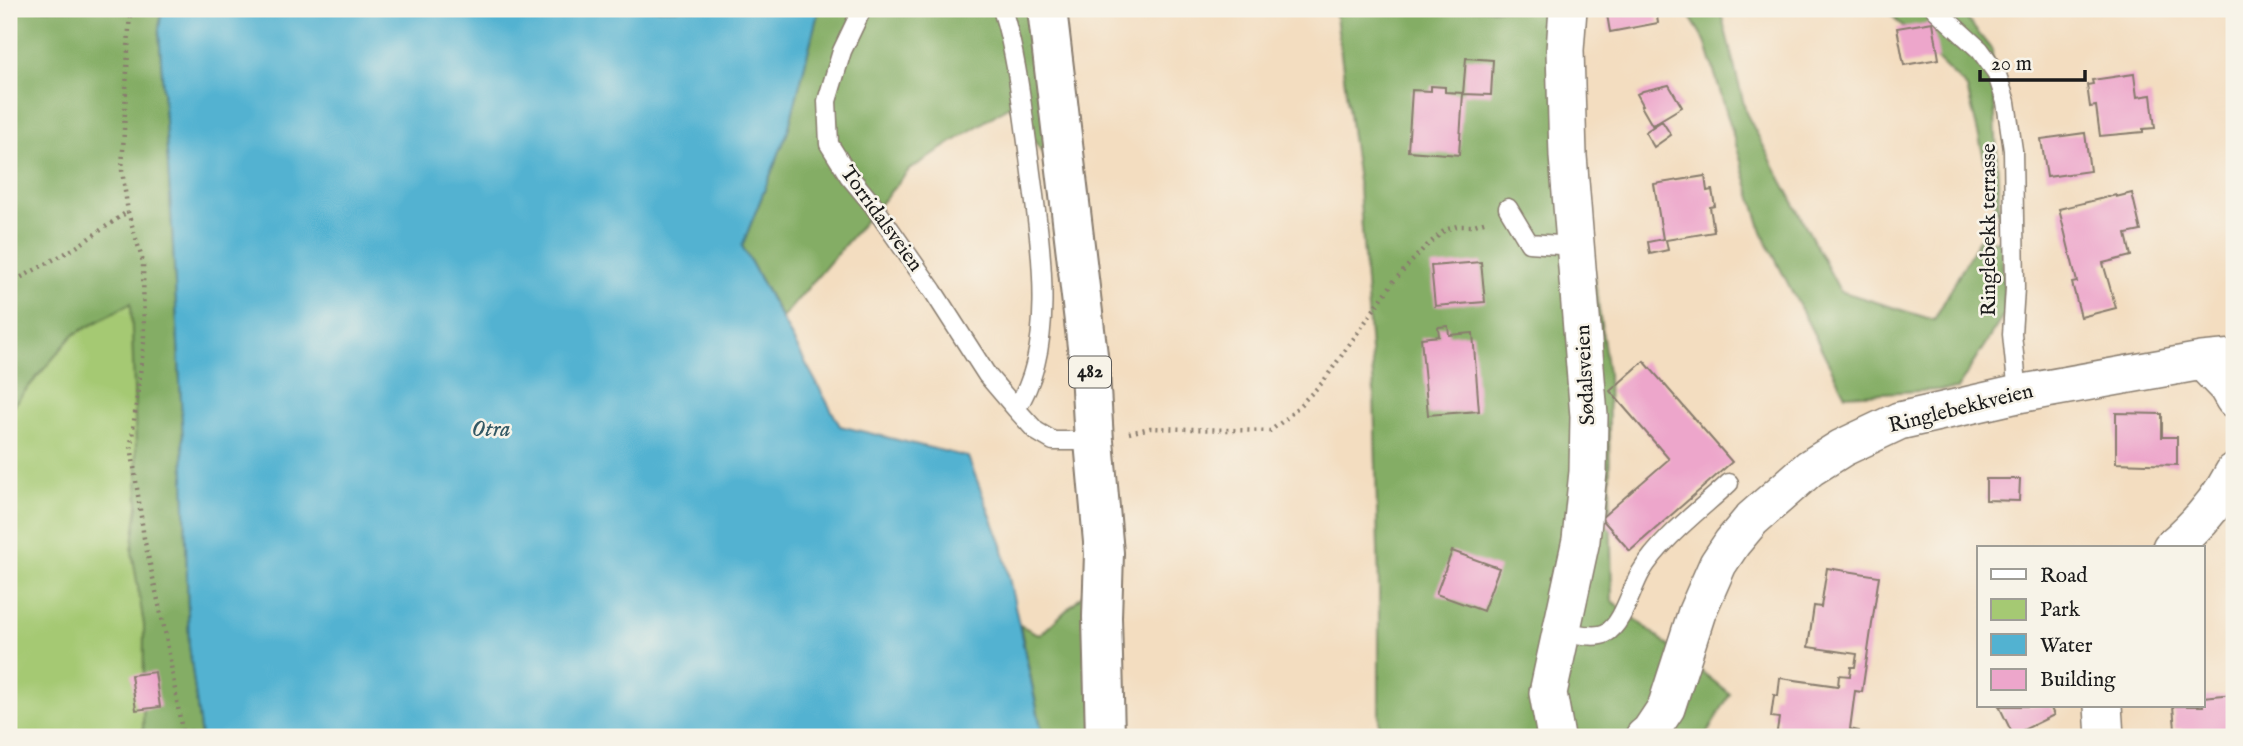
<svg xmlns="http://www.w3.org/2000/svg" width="2243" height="746" viewBox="0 0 2243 746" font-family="'IM FELL English',serif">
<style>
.green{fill:#a5c973;stroke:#607248;stroke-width:2}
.forest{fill:#84ad65;stroke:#506440;stroke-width:2}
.water{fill:#52b2d1;stroke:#376776;stroke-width:2}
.building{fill:#eda6cb}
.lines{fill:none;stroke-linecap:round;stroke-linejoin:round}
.lane-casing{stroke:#887c6e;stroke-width:21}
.street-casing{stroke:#887c6e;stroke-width:40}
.primary-casing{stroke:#887c6e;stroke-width:42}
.path{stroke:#887c6e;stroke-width:4.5;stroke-dasharray:2 5;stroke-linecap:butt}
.lane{stroke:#fff;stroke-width:18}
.street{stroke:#fff;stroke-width:37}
.primary{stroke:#fff;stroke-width:38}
.labels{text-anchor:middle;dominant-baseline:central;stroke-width:5;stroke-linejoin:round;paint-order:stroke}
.shield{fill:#f7f3e8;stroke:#5e5c59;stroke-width:2}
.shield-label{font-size:19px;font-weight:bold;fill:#1c1c1c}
.street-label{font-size:21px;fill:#1c1c1c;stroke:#f7f3e8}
.water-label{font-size:23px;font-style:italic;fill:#325864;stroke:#f7f3e8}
</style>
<rect width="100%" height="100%" fill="#f7f3e8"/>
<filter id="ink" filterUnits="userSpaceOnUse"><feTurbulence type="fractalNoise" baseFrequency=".0143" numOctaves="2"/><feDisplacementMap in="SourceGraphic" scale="14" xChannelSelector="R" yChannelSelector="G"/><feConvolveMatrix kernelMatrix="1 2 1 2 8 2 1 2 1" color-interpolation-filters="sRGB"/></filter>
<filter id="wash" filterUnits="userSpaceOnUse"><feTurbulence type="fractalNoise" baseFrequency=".00686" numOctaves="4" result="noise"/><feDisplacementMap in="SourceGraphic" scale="28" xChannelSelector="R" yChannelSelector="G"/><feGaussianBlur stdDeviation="1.57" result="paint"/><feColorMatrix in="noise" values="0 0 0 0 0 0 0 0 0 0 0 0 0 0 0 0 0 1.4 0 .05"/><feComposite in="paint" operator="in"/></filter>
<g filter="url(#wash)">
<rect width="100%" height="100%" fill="#f3ddc0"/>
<path class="green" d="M9 9H465L461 737H9Z"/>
<path class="forest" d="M9 9H162L159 30 172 226 183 440 189 645 201 737H143L144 625 132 551 138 506 131 303 73 335 9 410Z
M819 9H1046L1062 118 1100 428 1111 737H1043L1020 625 1040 635 1093 585 1089 354 1071 210 1066 185 1009 106 909 170 782 318 742 246 788 131Z
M1335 9H1580L1576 147 1608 373 1612 601 1730 694 1705 737H1379V589L1374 392 1359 189Z
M1685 9H1720L1746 113 1840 291 1934 320 1979 239 2001 242 2005 313 1957 389 1845 395 1763 235 1705 41Z
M1885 9H1959L1992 50 2000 223 1967 88Z"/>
<path class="water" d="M162 9H819L788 131 742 246 840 426 968 457 1002 545 1043 737H201L189 645 183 440 172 226 159 29Z"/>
<g id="blocks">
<path class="building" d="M1606 9H1656L1658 23 1610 32Z
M1933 22 1939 59 1904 65 1897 28Z
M1466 58 1493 60 1491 95 1463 94Z
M2134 74 2137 97 2151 95 2155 128 2143 129V132L2100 136 2096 106 2090 107 2087 85 2093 84 2092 80Z
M1669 85 1682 107 1652 125 1641 106 1643 105 1637 94 1643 91Z
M1431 86 1445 87V92L1463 93 1459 155 1408 151 1412 90 1431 91Z
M1662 121 1671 135 1654 147 1645 132Z
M2085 133 2090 171 2047 177 2041 139Z
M1705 176 1707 191 1712 190 1715 206 1710 207 1714 232 1666 240 1668 250 1650 254 1648 242 1663 239 1654 184Z
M2132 193 2141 231 2126 234 2131 256 2103 263 2116 308 2081 317 2072 283 2077 282 2059 209 2116 195V197Z
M1481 262 1485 302 1435 306 1431 266Z
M1448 326 1449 335 1473 333 1479 411 1428 415 1421 338 1439 336 1438 327Z
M1644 361 1732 462 1630 551 1601 518 1669 459 1610 391Z
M2116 413 2162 414V437H2177V465L2116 463Z
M1986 479H2020L2019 501 1986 500Z
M1452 551 1499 568 1483 611 1436 594Z
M1827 568 1879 576 1862 692 1855 691 1850 729 1859 731 1858 737H1776L1779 718 1771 717 1774 695 1778 696 1780 678 1838 686 1839 675 1850 676 1851 667H1855L1857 654 1808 647 1814 606 1821 607Z
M155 672 160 707 136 710 131 675Z
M2234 694V737H2183L2182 729H2175L2173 706H2203V697Z
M1999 706H2050L2054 715 2013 735Z"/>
</g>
</g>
<g filter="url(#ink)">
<use href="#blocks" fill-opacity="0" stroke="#887c6e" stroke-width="2"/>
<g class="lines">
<g class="lane-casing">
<path id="lane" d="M862 9 842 51 827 101 829 144 849 176 873 205 933 291 987 375 1016 409 1036 431 1053 441H1094
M1002 9C1017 56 1022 107 1029 157 1038 231 1060 344 1016 409
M1935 9 1980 50 1996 72 2006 102 2013 150 2015 288 2012 334 2018 394
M1508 208 1529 243 1574 246
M1563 632C1575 633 1595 639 1606 633 1623 624 1631 589 1641 572 1660 540 1701 509 1729 483"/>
</g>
<g class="street-casing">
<path id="street" d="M2202 361 2227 387 2234 399
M2171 548C2196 527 2219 501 2234 472
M2103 706 2105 737
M1556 737 1548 693 1581 540 1588 472 1589 416 1568 156 1565 50 1568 9
M1644 737 1650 732 1666 708 1697 612 1718 564 1732 543 1752 519 1810 468 1842 448 1899 421 2018 394 2202 361 2234 358"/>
</g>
<g class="primary-casing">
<path id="primary" d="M1047 9 1090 372 1094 441 1104 553 1102 617 1105 737"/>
</g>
<path class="path" d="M130 9 122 170 128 212 143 262 144 342 131 445 144 538 166 636 183 737
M9 284 75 248 127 212
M1129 433 1150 428 1270 431 1288 417 1323 382 1394 281 1423 249 1445 230 1457 226H1471L1487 221"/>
<use href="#lane" class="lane"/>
<use href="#street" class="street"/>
<use href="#primary" class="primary"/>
</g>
</g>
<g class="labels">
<rect class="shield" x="1069" y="356.5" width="42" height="31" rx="5"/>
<g class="shield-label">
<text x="1090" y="372">482</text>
</g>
<g class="street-label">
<text transform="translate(881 219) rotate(54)">Torridalsveien</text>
<text transform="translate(1989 230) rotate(-90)">Ringlebekk terrasse</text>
<text transform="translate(1586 375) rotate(-93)">Sødalsveien</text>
<text transform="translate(1961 409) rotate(-14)">Ringlebekkveien</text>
</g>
<g class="water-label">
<text x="491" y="429">Otra</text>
</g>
</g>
<rect width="2243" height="746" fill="none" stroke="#f7f3e8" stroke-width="35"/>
<rect x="1977" y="546" width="228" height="161" fill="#f7f3e8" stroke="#9f9d96" stroke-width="2"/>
<rect x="1991" y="569" width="35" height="10" fill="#ffffff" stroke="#9f9d96" stroke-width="2"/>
<text x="2040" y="582" font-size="21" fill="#1c1c1c">Road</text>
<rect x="1991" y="599" width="35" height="21" fill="#a5c973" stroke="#9f9d96" stroke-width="2"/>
<text x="2040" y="616" font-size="21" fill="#1c1c1c">Park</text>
<rect x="1991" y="634" width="35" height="21" fill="#52b2d1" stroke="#9f9d96" stroke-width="2"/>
<text x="2040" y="652" font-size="21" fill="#1c1c1c">Water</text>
<rect x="1991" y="669" width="35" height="21" fill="#eda6cb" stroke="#9f9d96" stroke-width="2"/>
<text x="2040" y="686" font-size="21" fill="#1c1c1c">Building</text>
<path d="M1980 70v10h105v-10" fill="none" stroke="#1c1c1c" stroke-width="3.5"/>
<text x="1991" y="70" font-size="21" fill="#1c1c1c" stroke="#f7f3e8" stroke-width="5" paint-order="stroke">20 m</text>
</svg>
